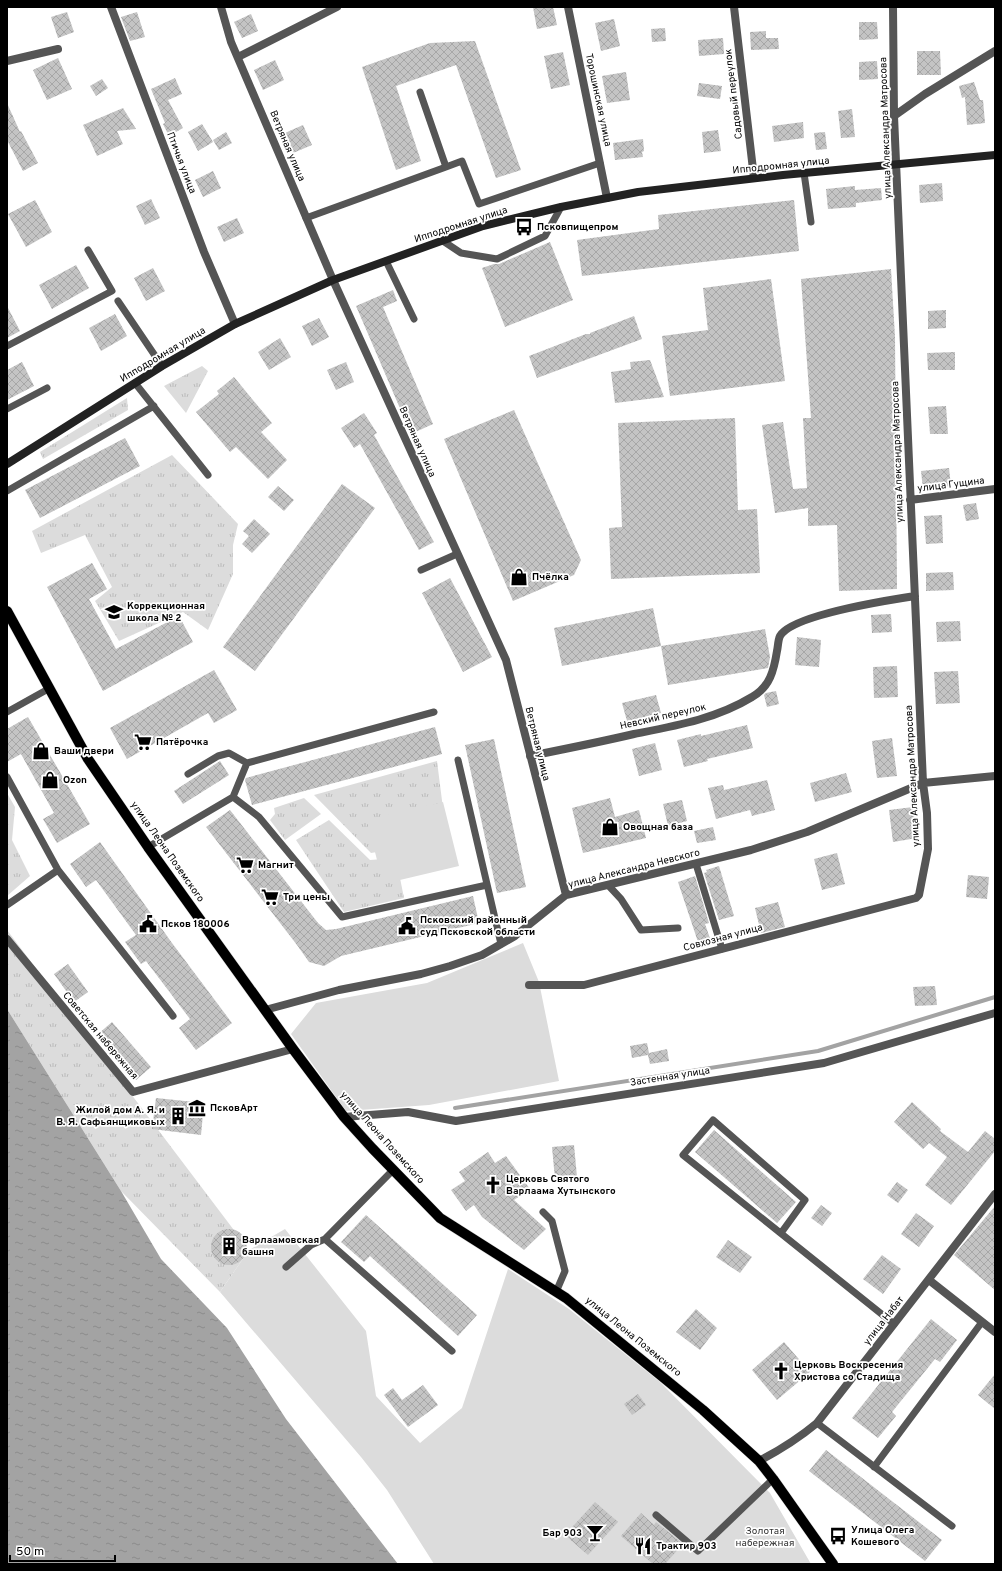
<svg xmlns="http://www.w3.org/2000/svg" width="1002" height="1571" viewBox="0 0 1002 1571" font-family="Overpass,sans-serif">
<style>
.grass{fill:url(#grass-tufts)}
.park{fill:#dcdcdc}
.water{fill:url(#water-ripples)}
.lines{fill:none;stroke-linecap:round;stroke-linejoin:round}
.stream{stroke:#a3a3a3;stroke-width:4}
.building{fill:url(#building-cross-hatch)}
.primary-casing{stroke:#dbdbdb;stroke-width:11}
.service{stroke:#555;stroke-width:7}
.pedestrian{stroke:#555;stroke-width:8}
.minor{stroke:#555;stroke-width:8}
.secondary{stroke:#222;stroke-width:8}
.primary{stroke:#000;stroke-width:10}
.labels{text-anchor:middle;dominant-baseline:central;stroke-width:3.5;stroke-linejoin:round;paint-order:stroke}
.street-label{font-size:10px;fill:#000;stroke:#fff}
.poi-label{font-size:10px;font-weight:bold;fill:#000;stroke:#fff;text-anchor:start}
.park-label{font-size:10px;fill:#333;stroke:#fff}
</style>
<defs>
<pattern id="grass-tufts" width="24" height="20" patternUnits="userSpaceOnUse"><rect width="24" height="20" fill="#dcdcdc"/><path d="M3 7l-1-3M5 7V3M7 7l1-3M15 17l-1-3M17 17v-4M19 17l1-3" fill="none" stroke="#bbb"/></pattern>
<pattern id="water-ripples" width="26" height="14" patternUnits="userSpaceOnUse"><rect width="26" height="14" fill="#a3a3a3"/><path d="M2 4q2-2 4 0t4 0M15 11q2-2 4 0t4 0" fill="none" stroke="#8b8b8b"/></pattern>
<pattern id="building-cross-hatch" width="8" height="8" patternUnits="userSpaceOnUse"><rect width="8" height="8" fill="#c4c4c4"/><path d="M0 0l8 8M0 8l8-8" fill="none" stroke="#a7a7a7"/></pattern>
</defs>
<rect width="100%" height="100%" fill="#fff"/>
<path class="grass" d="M202 366 208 371 186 413 164 386Z
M127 398 128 410 43 459 40 452Z
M172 455 238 524 233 545V574L208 630 183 612 119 641 95 601 112 587 85 535 41 553 32 531Z
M437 761 447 840 371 853 314 795Z
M7 793 15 807 12 840 30 876 7 896Z
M304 798 321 814 285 840 270 820 275 814 274 808Z
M329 820 370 860 396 858 404 898 344 912 296 840Z
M7 930 249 1250 220 1292 121 1191 7 1009Z"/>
<path class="park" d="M443 802 459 866 383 884 367 820Z
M523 943 539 982 559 1081 429 1105 346 1111 291 1034 316 1003 427 983Z
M285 1229 366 1331 376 1396 420 1443 462 1408 508 1269 569 1309 660 1382 770 1493 811 1564H434L387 1490 361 1457 220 1292 249 1250Z"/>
<path class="water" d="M7 1009 121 1191 161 1259 227 1328 286 1419 398 1564H7Z"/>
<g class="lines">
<path class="stream" d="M455 1108 818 1051 995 997"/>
</g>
<path class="building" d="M533 7H553L557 25 537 29Z
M67 12 74 32 58 38 51 17Z
M137 12 145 37 130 41 121 17Z
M251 14 258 31 242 38 234 22Z
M614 19 620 46 601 51 595 23Z
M859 22H877L878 39 859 40Z
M665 28 666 41 652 42 651 29Z
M766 31V38H778L779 49 751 50 750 32Z
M723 38 724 54 699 56 698 40Z
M475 41 521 170 496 178 456 65 396 86 421 161 396 170 362 67 430 43Z
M917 51H940L941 75H917Z
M563 52 570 85 551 89 544 56Z
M58 58 72 89 47 100 33 70Z
M275 60 284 80 263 90 254 70Z
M877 61 878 79 859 80V62Z
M626 72 630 100 607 103 602 76Z
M175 78 182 94 168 100 183 128 169 136 163 124 165 123 151 89Z
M102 79 108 88 96 96 90 86Z
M974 82 980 100H983L985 123 967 125 965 97 962 98 959 86Z
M699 83 722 86 720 99 697 96Z
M7 103 20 132 21 131 38 163 23 171 7 140Z
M123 108 136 129 117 131 123 144 97 156 83 125Z
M852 109 855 137 841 138 838 111Z
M803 122 804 138 774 142 772 126Z
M202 124 213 142 198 151 188 132Z
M303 125 312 145 293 153 285 133Z
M718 130 721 151 704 153 702 132Z
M226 132 232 143 219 150 213 140Z
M825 132 827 149 816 150 814 133Z
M643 139 644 151 642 152 643 157 615 160 613 143Z
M213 171 221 188 203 197 195 180Z
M942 183 943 201 920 203 919 185Z
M855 186V190L881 188 882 200 856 203V207L828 209 826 189Z
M151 199 160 218 145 225 136 206Z
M35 200 52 232 26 247 8 214Z
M794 200 799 251 582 276 577 240 659 229 658 215Z
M237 218 244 233 224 242 217 227Z
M550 242 573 300 505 327 482 268 494 264H499Z
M76 265 89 288 52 309 39 285Z
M153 268 165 291 146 301 134 278Z
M891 269 895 337 897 589 839 591 837 525 808 526V508L775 513 762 425 783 422 793 489 807 488 803 418H811L801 279Z
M771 279 785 381 670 396 662 336 708 330 703 288Z
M393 290 397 301 383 307 433 424 411 434 356 306Z
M7 306 20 331 7 338Z
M946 310V328L928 329V311Z
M115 314 127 336 101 351 89 328Z
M634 316 642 339 537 378 529 356 586 334H590V333Z
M319 318 329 337 312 346 302 326Z
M280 338 291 357 269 370 258 352Z
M955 352V370H928L927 353Z
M650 360 664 397 615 403 611 372 631 369 630 362Z
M22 362 34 386 7 400V370Z
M346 362 354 382 336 390 327 370Z
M234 377 272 423 261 432 287 460 268 479 236 447 230 452 196 412 219 394 217 391Z
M946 406 948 434H930L928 407Z
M514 410 581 560 574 575 513 601 444 439Z
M364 413 377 433 374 435 434 542 419 550 360 444 354 448 341 428Z
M735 418 738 510 757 509 760 573 611 579 609 528 622 527 618 423Z
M125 438 140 466 40 518 25 490Z
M949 468 951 486 923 489 921 471Z
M342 484 375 508 255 671 223 647Z
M278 486 294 500 284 511 268 497Z
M976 503 979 519 966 521 963 505Z
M942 515 943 543 926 544 924 516Z
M254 519 270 534 252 553 242 544 249 536 243 531Z
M92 563 107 589 89 599 116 649 179 616 193 642 103 691 47 587Z
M953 572 954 590 926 591V573Z
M450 578 492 657 463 672 422 593Z
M653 608 661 646 562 666 554 628Z
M891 614 892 632 872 633 871 615Z
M960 621 961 641 937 642 936 622Z
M765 629 770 657 768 668 668 685 661 646Z
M797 637 821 640 819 667 795 665Z
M897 666 898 697 874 698 873 667Z
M214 670 237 710 214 723 208 713 127 759 110 728Z
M958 671 960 703 936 704 934 672Z
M776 691 779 704 767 707 764 695 766 693Z
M656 695 661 713 627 721 622 703Z
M28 717 90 824 57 843 43 819 54 813 21 754 7 762V729Z
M747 725 753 748 707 759 708 761 684 767 677 740 701 734V736Z
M435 727 442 754 252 805 245 780 246 778Z
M892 738 897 776 877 778 872 741Z
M494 739 526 887 497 893 465 745Z
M655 743 662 770 639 776 632 749Z
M220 761 229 775 183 804 174 791Z
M846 773 852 792 815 802 810 783Z
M767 780 775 810 752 816 750 810 716 819 708 788 723 785 724 790Z
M610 798 615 817 639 810 646 838 583 853 572 808Z
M682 800 687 821 668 826 663 804Z
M913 807 917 838 893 842 889 810Z
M230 810 318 923 326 930 336 929 473 896 479 923 341 956 324 966 309 962 297 945 206 827Z
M713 827 716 840 697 843 694 831Z
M100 842 172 943 232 1023 196 1050 179 1028 190 1019 146 961 141 964 125 942 136 935 96 880 86 887 70 864Z
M837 853 845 884 822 890 814 859Z
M719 866 734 916 719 920 704 873 707 872 706 870Z
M968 875 989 877 987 899 966 897Z
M695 876 709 923 705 924 712 944 700 948 678 882Z
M778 902 785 927 761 933 755 908Z
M68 964 88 992 74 1002 54 974Z
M935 986 937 1005 915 1006 913 987Z
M112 1022 151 1067 136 1080 97 1035Z
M647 1043 649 1053 667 1049 669 1061 650 1064 648 1055 632 1058 630 1046Z
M156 1098 204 1103 201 1135 152 1129Z
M912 1102 941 1129 940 1131 968 1152 985 1131 995 1139V1151L951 1205 925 1185 947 1157 929 1143 923 1149 894 1122Z
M714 1130 796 1202 777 1223 695 1152Z
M574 1145 577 1177 555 1179 552 1147Z
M488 1152 495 1163 506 1156 530 1189 514 1200 546 1229 524 1250 482 1217 474 1205 466 1211 451 1190 465 1181 459 1172Z
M897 1182 908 1190 898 1203 887 1195Z
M821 1205 832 1213 822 1226 811 1218Z
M995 1206V1290L954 1255Z
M916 1213 934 1226 919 1247 901 1234Z
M366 1215 477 1315 458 1336 370 1256 364 1262 341 1242Z
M211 1247a18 18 0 1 1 36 0a18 18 0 1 1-36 0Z
M728 1240 752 1257 740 1273 716 1257Z
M882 1255 901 1269 883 1294 863 1279Z
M696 1309 717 1328 700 1350 676 1332Z
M931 1319 957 1340 940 1362 935 1359 892 1412 896 1416 878 1438 852 1418Z
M784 1342 810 1372 777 1400 752 1370Z
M995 1374V1409L978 1395Z
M423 1385 438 1405 408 1427 384 1395 393 1388 402 1400Z
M638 1394 646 1405 632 1415 624 1404Z
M826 1450 942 1540 925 1561 809 1471Z
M595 1502 618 1522 588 1555 565 1535Z
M641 1513 654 1525 656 1522 683 1544 665 1564H653L621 1536Z"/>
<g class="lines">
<g class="primary-casing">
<path id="primary" d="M7 611 88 759 148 847 293 1049 344 1117 372 1148 440 1218 566 1298 703 1410 759 1461 773 1479 833 1564"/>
</g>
<path class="service" d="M446 167 462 161 479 204 600 163
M804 173 811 222
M306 218 446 167 420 92
M443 241 461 253 497 259 545 236 561 207
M386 261 414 319
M118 301 162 366
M7 346 112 291 88 250
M135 383 208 475
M7 409 47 388
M7 491 154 406
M421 570 457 554
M7 712 50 688
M458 760 501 944
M188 774 218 756 229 753 247 763
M7 777 58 870 173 1016
M233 797 247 763 434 712
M148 847 233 797 259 817 342 917 487 885
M696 864 722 949
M608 885 621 899 641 930 678 928
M7 905 58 870
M393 1170 325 1239 452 1351
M543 1212 552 1221 565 1271 556 1292
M781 1233 805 1200 713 1120 683 1155 894 1324
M286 1267 311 1245 325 1239
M817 1423 952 1526
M874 1467 982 1322
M656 1515 698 1551 773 1479"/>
<path class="pedestrian" d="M344 1117 408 1112 456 1121 824 1063 995 1013"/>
<path class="minor" d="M111 7 204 252 235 324
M221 7 231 42 333 280 506 660 566 895
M568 7 607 198
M734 7 754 178
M238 57 337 7
M7 61 58 49
M894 116 925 94 995 51
M910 500 995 489
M530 756C565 749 600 742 634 734 675 726 716 719 752 697 770 687 774 670 777 651 778 647 778 640 780 636 792 615 889 600 915 596
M7 939 133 1092 293 1049
M529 985H584L916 898 919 895 928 849 927 813 923 783 894 116 893 7
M265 1010 339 990 421 974 450 966 482 955 515 936 566 895 751 850 807 832 923 783 995 776
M929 1280 995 1332
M759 1461C780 1450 799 1438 817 1423L995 1194"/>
<path class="secondary" d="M7 464 162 366 235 324 333 280 483 226 561 207 638 192 783 175 995 155"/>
<use href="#primary" class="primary"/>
</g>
<defs>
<g id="bus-bare" transform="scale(1.38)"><path d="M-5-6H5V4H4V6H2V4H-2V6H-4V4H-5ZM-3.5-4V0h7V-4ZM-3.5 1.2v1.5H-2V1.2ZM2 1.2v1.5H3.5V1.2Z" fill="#000" stroke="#fff" stroke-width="2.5" paint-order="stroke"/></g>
<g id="shop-bare" transform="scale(1.38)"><path d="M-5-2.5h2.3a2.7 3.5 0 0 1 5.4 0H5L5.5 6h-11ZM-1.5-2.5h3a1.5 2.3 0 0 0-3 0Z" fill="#000" stroke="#fff" stroke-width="2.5" paint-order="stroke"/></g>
<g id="school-bare" transform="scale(1.38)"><path d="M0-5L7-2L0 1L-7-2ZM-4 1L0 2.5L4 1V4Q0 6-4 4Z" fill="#000" stroke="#fff" stroke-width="2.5" paint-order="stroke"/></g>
<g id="supermarket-bare" transform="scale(1.38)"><path d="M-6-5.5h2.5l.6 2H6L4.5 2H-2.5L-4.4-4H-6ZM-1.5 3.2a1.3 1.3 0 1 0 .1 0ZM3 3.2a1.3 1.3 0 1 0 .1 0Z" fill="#000" stroke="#fff" stroke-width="2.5" paint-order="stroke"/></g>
<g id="civic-bare" transform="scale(1.38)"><path d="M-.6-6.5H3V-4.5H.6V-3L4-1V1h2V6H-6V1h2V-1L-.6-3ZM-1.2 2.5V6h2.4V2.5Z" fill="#000" stroke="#fff" stroke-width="2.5" paint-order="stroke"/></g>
<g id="museum-bare" transform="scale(1.38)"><path d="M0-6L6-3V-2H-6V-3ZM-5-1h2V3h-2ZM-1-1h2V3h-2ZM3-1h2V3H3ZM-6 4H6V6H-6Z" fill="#000" stroke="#fff" stroke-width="2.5" paint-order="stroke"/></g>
<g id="building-bare" transform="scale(1.38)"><path d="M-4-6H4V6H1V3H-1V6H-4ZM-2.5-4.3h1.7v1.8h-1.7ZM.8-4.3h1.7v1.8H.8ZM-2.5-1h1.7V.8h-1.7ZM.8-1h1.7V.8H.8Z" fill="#000" stroke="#fff" stroke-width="2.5" paint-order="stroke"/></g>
<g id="church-bare" transform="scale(1.38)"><path d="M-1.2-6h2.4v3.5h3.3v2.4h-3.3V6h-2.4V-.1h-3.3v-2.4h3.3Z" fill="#000" stroke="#fff" stroke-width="2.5" paint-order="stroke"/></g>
<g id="bar-bare" transform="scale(1.38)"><path d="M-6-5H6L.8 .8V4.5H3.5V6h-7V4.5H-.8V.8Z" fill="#000" stroke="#fff" stroke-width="2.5" paint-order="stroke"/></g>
<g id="restaurant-bare" transform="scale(1.38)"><path d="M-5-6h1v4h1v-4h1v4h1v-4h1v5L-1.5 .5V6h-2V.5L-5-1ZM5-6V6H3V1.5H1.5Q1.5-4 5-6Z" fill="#000" stroke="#fff" stroke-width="2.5" paint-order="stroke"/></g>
</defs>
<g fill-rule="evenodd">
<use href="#bus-bare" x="524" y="227"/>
<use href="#shop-bare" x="519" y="577"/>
<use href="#school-bare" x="114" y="612"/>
<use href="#supermarket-bare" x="143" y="742"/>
<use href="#shop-bare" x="41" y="751"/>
<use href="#shop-bare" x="50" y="780"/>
<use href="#shop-bare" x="610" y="827"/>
<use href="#supermarket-bare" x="245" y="865"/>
<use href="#supermarket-bare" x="270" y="897"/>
<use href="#civic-bare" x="148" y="924"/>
<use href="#civic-bare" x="407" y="926"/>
<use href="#museum-bare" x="197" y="1108"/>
<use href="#building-bare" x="178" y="1116"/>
<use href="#church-bare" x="493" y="1185"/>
<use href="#building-bare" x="229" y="1246"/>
<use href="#church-bare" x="781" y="1371"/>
<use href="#bar-bare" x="595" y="1533"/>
<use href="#bus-bare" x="838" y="1536"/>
<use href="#restaurant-bare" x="643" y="1546"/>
</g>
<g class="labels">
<g class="street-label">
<text transform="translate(734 94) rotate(-97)">Садовый переулок</text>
<text transform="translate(598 100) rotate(78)">Торошинская улица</text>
<text transform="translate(886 128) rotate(-92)">улица Александра Матросова</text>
<text transform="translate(287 146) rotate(67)">Ветряная улица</text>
<text transform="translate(181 163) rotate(69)">Птичья улица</text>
<text transform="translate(781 166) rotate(-6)">Ипподромная улица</text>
<text transform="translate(461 225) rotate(-18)">Ипподромная улица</text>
<text transform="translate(163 355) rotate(-31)">Ипподромная улица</text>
<text transform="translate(417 442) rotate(66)">Ветряная улица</text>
<text transform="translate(898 452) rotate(-92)">улица Александра Матросова</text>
<text transform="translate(951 485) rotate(-7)">улица Гущина</text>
<text transform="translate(663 717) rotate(-13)">Невский переулок</text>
<text transform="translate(537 744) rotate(76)">Ветряная улица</text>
<text transform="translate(913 776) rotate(-93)">улица Александра Матросова</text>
<text transform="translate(167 852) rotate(55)">улица Леона Поземского</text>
<text transform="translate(634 869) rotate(-14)">улица Александра Невского</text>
<text transform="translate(723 938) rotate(-15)">Совхозная улица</text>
<text transform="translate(100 1036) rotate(50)">Советская набережная</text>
<text transform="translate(670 1077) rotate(-9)">Застенная улица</text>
<text transform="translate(382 1138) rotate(48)">улица Леона Поземского</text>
<text transform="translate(884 1321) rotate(-52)">улица Набат</text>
<text transform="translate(633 1337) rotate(39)">улица Леона Поземского</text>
</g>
<g class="poi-label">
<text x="537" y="227">Псковпищепром</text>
<text x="532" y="577">Пчёлка</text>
<text x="127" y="606">Коррекционная<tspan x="127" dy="12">школа № 2</tspan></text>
<text x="156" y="742">Пятёрочка</text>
<text x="54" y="751">Ваши двери</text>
<text x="63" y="780">Ozon</text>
<text x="623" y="827">Овощная база</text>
<text x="258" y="865">Магнит</text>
<text x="283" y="897">Три цены</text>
<text x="420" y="920">Псковский районный<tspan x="420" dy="12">суд Псковской области</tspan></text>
<text x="161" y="924">Псков 180006</text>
<text x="210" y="1108">ПсковАрт</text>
<text x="165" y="1110" text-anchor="end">Жилой дом А. Я. и<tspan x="165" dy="12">В. Я. Сафьянщиковых</tspan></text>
<text x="506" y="1179">Церковь Святого<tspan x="506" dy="12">Варлаама Хутынского</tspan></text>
<text x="242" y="1240">Варлаамовская<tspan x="242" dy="12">башня</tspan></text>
<text x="794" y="1365">Церковь Воскресения<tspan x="794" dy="12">Христова со Стадища</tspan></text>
<text x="851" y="1530">Улица Олега<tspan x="851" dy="12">Кошевого</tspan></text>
<text x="582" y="1533" text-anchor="end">Бар 903</text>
<text x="656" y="1546">Трактир 903</text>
</g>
<g class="park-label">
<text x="765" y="1531">Золотая<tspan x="765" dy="12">набережная</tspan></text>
</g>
</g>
<rect width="1002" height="1571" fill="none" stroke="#000000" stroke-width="16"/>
<path d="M10 1555v6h105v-6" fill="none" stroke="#000000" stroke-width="2"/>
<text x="16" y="1555" font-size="12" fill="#000000" stroke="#ffffff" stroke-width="3" paint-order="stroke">50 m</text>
</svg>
